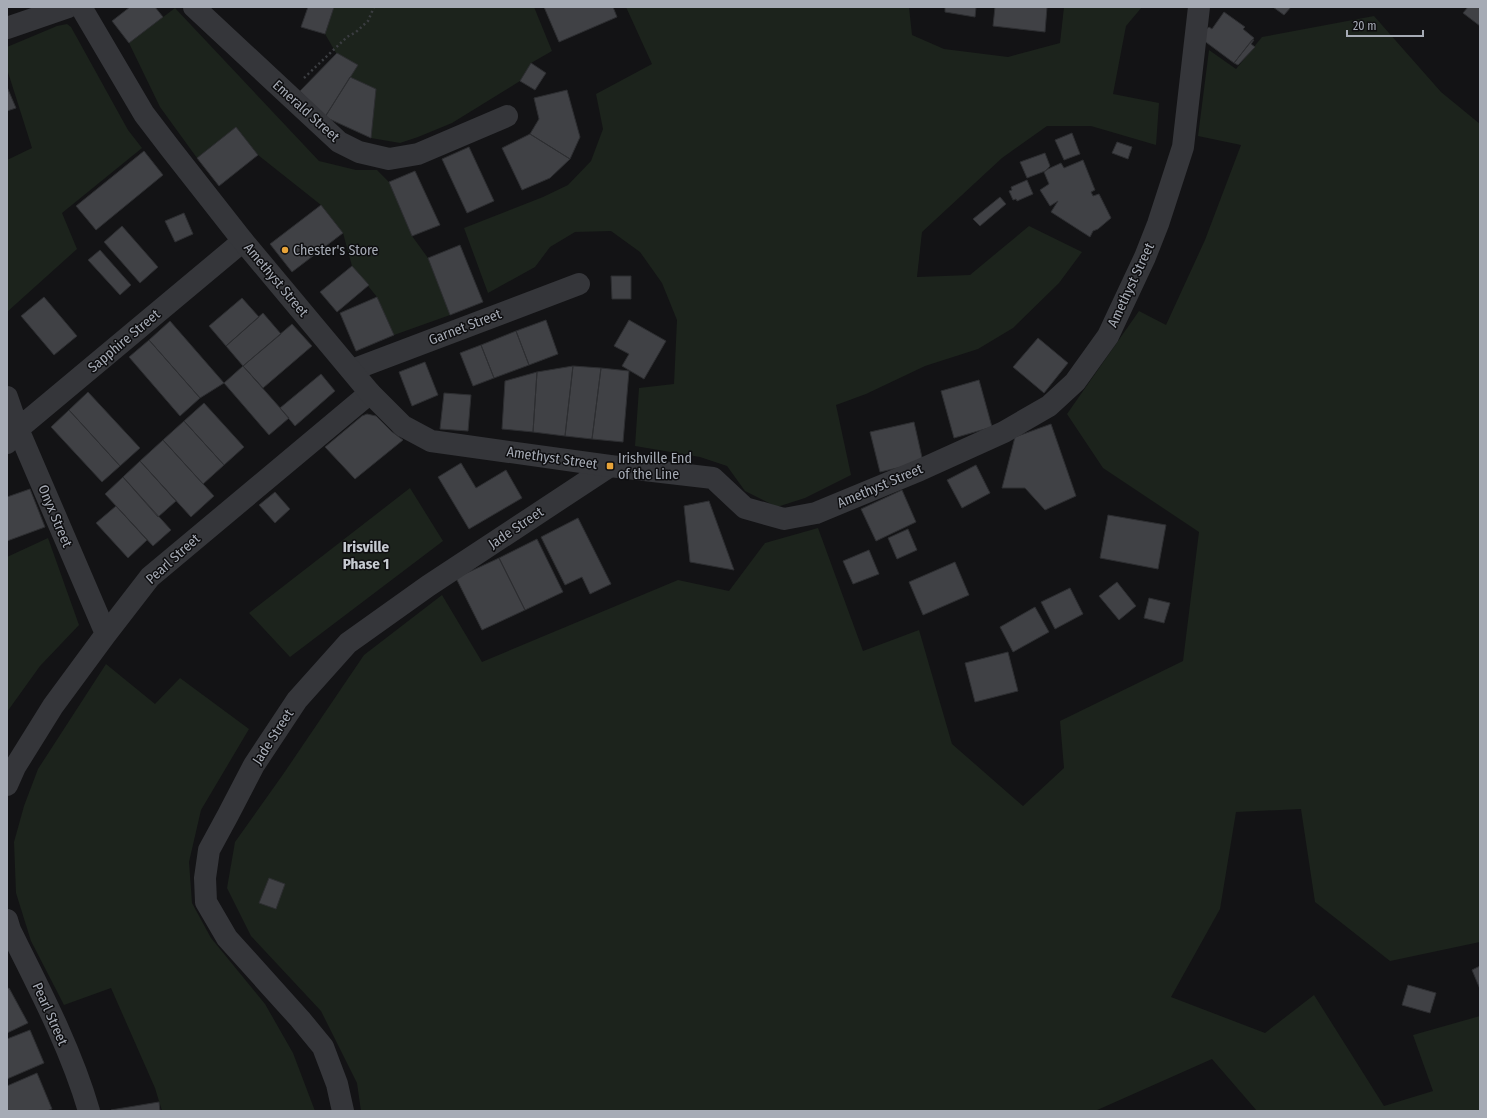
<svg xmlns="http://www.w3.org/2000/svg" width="1487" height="1118" viewBox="0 0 1487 1118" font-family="'Fira Sans Condensed',sans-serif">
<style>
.green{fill:#1c231c}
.building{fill:#404145;stroke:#2d2e31}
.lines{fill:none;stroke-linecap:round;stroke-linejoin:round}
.path{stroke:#3b3d41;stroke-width:2.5;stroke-dasharray:2 3;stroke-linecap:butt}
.minor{stroke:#35363a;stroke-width:22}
.tertiary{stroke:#35363a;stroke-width:22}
.poi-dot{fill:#e7a339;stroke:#0e0e10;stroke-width:1.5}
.labels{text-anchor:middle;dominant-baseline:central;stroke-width:3;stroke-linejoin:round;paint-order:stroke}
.street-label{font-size:14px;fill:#a6abb5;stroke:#0e0e10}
.poi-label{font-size:14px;fill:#a6abb5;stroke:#0e0e10;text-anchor:start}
.neighbourhood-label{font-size:15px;font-weight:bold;fill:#c6cad1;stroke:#0e0e10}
</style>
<rect width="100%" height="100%" fill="#131315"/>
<path class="green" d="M334 7H534L552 51 531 63 520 81 452 123 418 137 400 143 371 138 376 89 350 77 325 34Z
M626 7H909L912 35 944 49 1008 57 1060 43 1064 7H1142L1126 26 1113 94 1159 103 1156 145 1091 126H1047L1002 158 922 232 917 277 970 275 1029 226 1082 252 1059 283 1013 328 978 349 925 366 866 394 836 405 851 475 805 498 777 507 745 491 727 466 700 457 635 446 639 388 674 384 677 320 662 283 640 252 611 231 575 232 550 247 535 267 488 293 464 228 543 197 568 185 591 161 603 129 596 94 652 64Z
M175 8 319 161 356 170H377L389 182 412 236 428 258 450 315 394 335 377 297 352 266 343 233 321 205 258 155 236 127 197 158 160 107 129 43Z
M1374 16 1441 92 1480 124V942L1390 961 1315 902 1301 809 1236 812 1220 909 1171 997 1265 1033 1314 995 1384 1106 1433 1091 1413 1035 1480 1016V1111H1257L1212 1059 1095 1111H361L357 1083 321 1011 251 936 227 888 235 842 284 773 364 655 442 595 482 662 678 580 729 591 765 543 818 528 863 651 919 630 952 744 1023 806 1064 768 1060 721 1183 661 1199 532 1103 468 1067 414 1139 311 1166 325 1205 240 1241 145 1198 136 1209 50 1236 69 1262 37Z
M67 24 71 27 128 130 142 148 62 213 77 249 7 312V160L32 148 7 69V47L57 26Z
M410 488 443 541 290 657 249 613Z
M48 538 79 625 40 666 7 712V557Z
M106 664 155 704 180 678 249 729 201 810 189 862 192 903 211 938 265 1004 293 1053 315 1111H162L155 1088 111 988 64 1005 31 941 16 893 14 842 24 806 38 769Z"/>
<path class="building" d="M130 7H155L163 17 129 43 112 21Z
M308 7H334L325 34 301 27Z
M544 7H613L617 17 559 42Z
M945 7H976L975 17 945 12Z
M995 7H1047L1045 32 993 26Z
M1273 7H1291L1284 15Z
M1468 7H1480V26L1463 13Z
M1224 12 1245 27 1243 29 1254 38 1234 63 1199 37 1209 27 1212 29Z
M1252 40H1254L1251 44 1255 47 1238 65 1234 63Z
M337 53 358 65 325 117 300 91Z
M531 63 546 73 535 90 520 81Z
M350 77 376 89 371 138 325 117Z
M7 87 16 108 7 111Z
M567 90 580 137 570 159 530 134 539 119 534 98Z
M236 127 258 155 219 186 197 158Z
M1072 133 1080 154 1064 160 1055 140Z
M530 134 570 159 550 178 522 190 502 148Z
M1117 142 1132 147 1128 159 1112 153Z
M469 147 494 201 467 213 442 159Z
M144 151 163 175 96 230 76 206Z
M1045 153 1050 166 1045 171 1027 178 1020 162Z
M1083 160 1095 190 1091 192 1093 196 1099 194 1111 218 1098 229 1093 231 1090 237 1051 212 1058 201 1050 206 1040 190 1049 184 1044 172 1048 169 1061 163 1064 168Z
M415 171 440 225 412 236 389 182Z
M1027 180 1033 194 1017 201 1016 199 1013 200 1009 191 1012 190 1011 187Z
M1000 197 1006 204 980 226 973 219Z
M321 205 343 233 292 272 270 244Z
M184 213 193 234 175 242 165 221Z
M122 226 158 267 140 283 104 242Z
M460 245 483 302 450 315 428 258Z
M100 250 131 285 120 295 88 260Z
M352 266 369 285 337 312 320 292Z
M611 276H631V299H612Z
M44 297 77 336 54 355 21 316Z
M377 297 394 335 356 351 340 313Z
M242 298 259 317 226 346 209 326Z
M263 313 281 334 243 366 226 346Z
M546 320 558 354 529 365 516 331Z
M629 320 666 341 644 379 622 366 629 354 614 346Z
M170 321 224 383 200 398 149 340Z
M292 324 312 346 263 388 243 366Z
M516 331 529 365 494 378 481 345Z
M1038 338 1068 363 1044 393 1013 367Z
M149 340 200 398 180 416 129 357Z
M481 345 494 378 473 386 460 353Z
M425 362 438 395 412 406 399 372Z
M243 366 289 418 269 435 224 383Z
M573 366 565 436 533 432 537 372Z
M573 366 601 368 592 439 565 436Z
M601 368 629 371 623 442 592 439Z
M537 372 533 432 502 429 505 381Z
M321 374 335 391 295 426 280 408Z
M979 380 992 427 954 438 941 391Z
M88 392 140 448 120 466 69 410Z
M444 393 471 395 468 431 440 429Z
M204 403 244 447 224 465 184 421Z
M69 410 120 466 102 482 51 427Z
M367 414 376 416 391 431 403 440 355 479 325 447 362 416Z
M184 421 224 465 203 484 163 440Z
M914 422 923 462 880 472 870 432Z
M1051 424 1076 496 1045 510 1025 488H1002L1015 437Z
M163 440 214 496 191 517 140 461Z
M140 461 176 501 158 517 123 477Z
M461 463 476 488 506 470 522 498 469 529 438 477Z
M976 465 990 493 962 508 947 480Z
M123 477 171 530 153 546 105 494Z
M30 489 45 527 7 541V497Z
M902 490 916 522 876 541 861 509Z
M275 492 290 509 275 523 259 505Z
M709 501 734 570 690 562 684 506Z
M116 506 147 540 128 558 96 523Z
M1108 515 1166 525 1158 569 1100 558Z
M578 518 611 584 590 594 582 577 565 585 541 537Z
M908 529 917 550 897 559 888 538Z
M537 539 563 592 525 610 499 558Z
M869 550 879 574 853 584 843 561Z
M499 558 525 610 482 630 456 578Z
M955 562 969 595 923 615 909 582Z
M1117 582 1136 606 1119 620 1099 596Z
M1070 588 1083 614 1055 629 1041 602Z
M1149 598 1170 603 1164 623 1144 618Z
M1035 607 1049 632 1013 652 1000 627Z
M1008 652 1018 691 975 702 965 663Z
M269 878 285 884 276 909 259 903Z
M1480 966V989L1472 970Z
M1408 985 1436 993 1430 1013 1402 1005Z
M9 988 28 1023 7 1033V989Z
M30 1030 44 1063 7 1079V1039Z
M37 1073 52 1109 47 1111H7V1086Z
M159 1102 160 1111H111V1110Z"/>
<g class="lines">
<path class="path" d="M304 78 347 37 356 32 368 21 374 7"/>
<path class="minor" d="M194 7 339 142 359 152 389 159 418 154 507 116
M7 28 68 7
M352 370 579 284
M7 397 18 429 106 634
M7 443 18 429 243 241
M7 785 15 767 53 706 106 634 150 577 370 393
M7 920 10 930C39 988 71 1049 89 1111
M343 1111 337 1084 323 1047 300 1019 227 938 206 902 205 878 209 850 228 815 254 765 297 700 348 643 428 586 610 466"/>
<path class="tertiary" d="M81 7 144 114 170 148 243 241 370 393 403 426 431 441 610 466 713 478 745 508 784 519 816 513 920 470 1004 432 1049 406 1075 382 1108 336 1145 257 1158 224 1183 147 1199 7"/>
</g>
<g class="poi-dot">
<circle cx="285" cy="250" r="4"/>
<rect x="606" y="462" width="8" height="8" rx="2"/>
</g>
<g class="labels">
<g class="street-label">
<text transform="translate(306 111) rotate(42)">Emerald Street</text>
<text transform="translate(276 280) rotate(50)">Amethyst Street</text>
<text transform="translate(1131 285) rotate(-65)">Amethyst Street</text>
<text transform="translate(465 327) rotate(-21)">Garnet Street</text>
<text transform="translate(124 341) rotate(-40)">Sapphire Street</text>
<text transform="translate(552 458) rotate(8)">Amethyst Street</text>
<text transform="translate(880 486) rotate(-23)">Amethyst Street</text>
<text transform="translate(55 516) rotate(67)">Onyx Street</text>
<text transform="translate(516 528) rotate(-34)">Jade Street</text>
<text transform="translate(173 559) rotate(-42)">Pearl Street</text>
<text transform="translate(273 737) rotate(-57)">Jade Street</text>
<text transform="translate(50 1014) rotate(66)">Pearl Street</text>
</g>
<g class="poi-label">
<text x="293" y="250">Chester's Store</text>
<text x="618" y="458">Irishville End<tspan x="618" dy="16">of the Line</tspan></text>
</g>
<g class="neighbourhood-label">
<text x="366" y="547">Irisville<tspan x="366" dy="17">Phase 1</tspan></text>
</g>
</g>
<rect width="1487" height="1118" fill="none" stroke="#a6abb5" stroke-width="16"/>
<path d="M1347 30v6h76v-6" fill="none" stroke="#a6abb5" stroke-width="2"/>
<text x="1353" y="30" font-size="12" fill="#a6abb5" stroke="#0e0e10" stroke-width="3" paint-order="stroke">20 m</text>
</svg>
